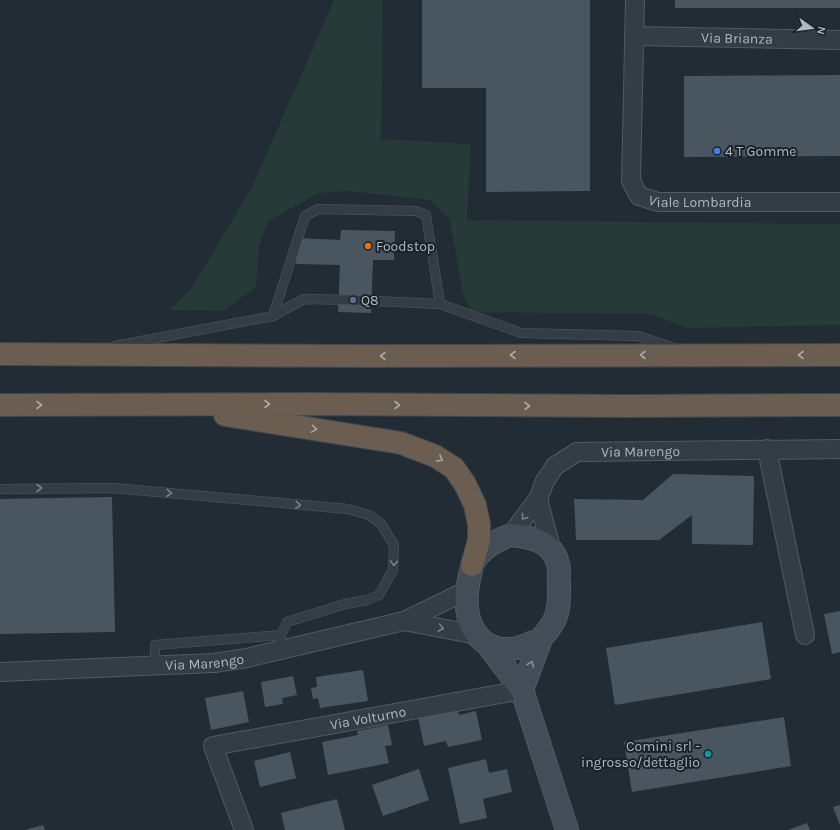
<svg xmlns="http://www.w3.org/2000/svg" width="840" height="830" viewBox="0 0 840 830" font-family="Karla,sans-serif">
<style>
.green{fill:#263a38}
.building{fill:#495660}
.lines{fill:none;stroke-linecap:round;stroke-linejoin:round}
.lane-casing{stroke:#515b63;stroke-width:10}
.street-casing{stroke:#515b63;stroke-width:20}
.secondary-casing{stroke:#515b63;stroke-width:24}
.highway-casing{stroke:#3e4850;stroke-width:24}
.lane{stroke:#343d45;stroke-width:9}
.street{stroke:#343d45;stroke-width:18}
.secondary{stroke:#424d58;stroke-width:22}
.highway{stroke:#6b5e51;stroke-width:22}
.oneway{stroke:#a4aab1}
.oneway2{stroke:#77818a}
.oneway3{stroke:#88939d}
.shop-dot{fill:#3f7fe0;stroke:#1a222a;stroke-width:1.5}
.food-dot{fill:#e8710a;stroke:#1a222a;stroke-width:1.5}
.service-dot{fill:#5c6f8a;stroke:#1a222a;stroke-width:1.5}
.culture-dot{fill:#0f9aa8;stroke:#1a222a;stroke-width:1.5}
.labels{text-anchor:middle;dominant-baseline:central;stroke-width:4;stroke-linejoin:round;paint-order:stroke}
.street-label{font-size:14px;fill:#aeb8c2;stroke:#1a222a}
.poi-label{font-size:14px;fill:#aeb8c2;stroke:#1a222a;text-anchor:start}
</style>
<rect width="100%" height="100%" fill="#212c35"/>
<path class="green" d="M334 0H383L381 139 471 144 467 220 840 224V325L687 328 651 314 471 312 463 293 449 218 430 200 349 191 319 193 268 221 259 247 256 287 223 311 169 310 191 289 253 185Z"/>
<path class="building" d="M422 0H590V191L486 192V88H422Z
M675 0H840V8H675Z
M840 75V156L684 157V76Z
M341 230 395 231 394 260H373L371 313 338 312 340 265 296 264 297 238 340 240Z
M673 474 754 476 753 545 692 544V515L659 540H576L574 499 643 500Z
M112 497 115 632 0 634V499Z
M840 611V652L832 654 824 614Z
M762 622 771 679 615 705 606 648Z
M363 670 368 701 320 708 318 698 313 699 311 688 317 687 316 677Z
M293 676 297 695 282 698 283 704 265 707 261 682Z
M243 691 249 722 211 730 205 698Z
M457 709 459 715 476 711 482 740 448 747 446 741 424 746 418 717Z
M784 717 791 766 632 792 624 742Z
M388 725 392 745 385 746 389 763 328 775 322 742 358 735 357 731Z
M290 752 296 778 260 787 254 761Z
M486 759 489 773 507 769 512 792 483 799 487 818 460 824 448 768Z
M419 769 429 800 383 816 372 785Z
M337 799 345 830H285L281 813Z
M840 805V825L833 807Z
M807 823 810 830H788Z
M43 825 45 830H25Z"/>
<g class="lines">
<g class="lane-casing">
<path id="lane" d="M273 316 305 216 318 209 416 211 426 215 440 304
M115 346 273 316 304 299 353 300 440 304 521 333 638 336 674 348
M0 489 113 488 348 509 369 515 381 524 394 545 393 570 379 595 367 600 345 604 287 622 281 635 279 651
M155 665V645L281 635"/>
</g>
<g class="street-casing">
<g id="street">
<path id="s1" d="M635 0 631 181 639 196 658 202H840"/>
<path id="s2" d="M634 36 840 40"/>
<path d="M767 449 805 635"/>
<path d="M538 499 551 548"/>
<path id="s3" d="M511 535 538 499 545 481 555 466 577 452 840 449"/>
<path d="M404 621 477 635"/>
<path id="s4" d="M0 672 214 663 247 658 404 621 466 591"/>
<path id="s5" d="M244 830 213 746 522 690"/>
</g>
</g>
<g class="secondary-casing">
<path id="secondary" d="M511 535C530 537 553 541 558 564 560 569 558 576 559 582 559 595 560 609 554 621 551 626 546 634 541 638 539 641 534 642 531 643 513 652 491 652 478 636 464 620 465 595 470 575 471 571 471 567 473 563 482 548 494 541 511 535Z
M487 644 522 690 567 830
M522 690 541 639"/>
</g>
<g class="highway-casing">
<path id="highway" d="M0 354 366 356 840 355
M0 405 306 404 628 406 840 405
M225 415 401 443 435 456 454 468 465 484 475 505 479 524V540L472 565"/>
</g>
<use href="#lane" class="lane"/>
<use href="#street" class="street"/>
<use href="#secondary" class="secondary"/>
<use href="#highway" class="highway"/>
</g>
<defs><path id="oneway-chevron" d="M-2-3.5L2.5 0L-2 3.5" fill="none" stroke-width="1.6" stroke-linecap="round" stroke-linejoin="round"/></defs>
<g class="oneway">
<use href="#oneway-chevron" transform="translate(513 355) rotate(180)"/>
<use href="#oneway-chevron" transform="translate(643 355) rotate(180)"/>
<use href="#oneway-chevron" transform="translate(801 355) rotate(-180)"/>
<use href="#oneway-chevron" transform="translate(383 356) rotate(180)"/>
<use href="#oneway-chevron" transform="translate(267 404)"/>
<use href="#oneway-chevron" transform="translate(39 405)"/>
<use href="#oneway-chevron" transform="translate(397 405)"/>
<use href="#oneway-chevron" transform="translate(527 406)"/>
<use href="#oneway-chevron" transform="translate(314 429) rotate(9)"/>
<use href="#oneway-chevron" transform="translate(440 459) rotate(30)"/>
</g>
<g class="oneway2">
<use href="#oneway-chevron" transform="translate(39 488)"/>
<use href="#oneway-chevron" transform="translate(169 493) rotate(5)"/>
<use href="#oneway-chevron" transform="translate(298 505) rotate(5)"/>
<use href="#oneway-chevron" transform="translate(524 517) rotate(127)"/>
<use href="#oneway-chevron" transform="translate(394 563) rotate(92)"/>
<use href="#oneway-chevron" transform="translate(441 628) rotate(11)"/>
</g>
<use class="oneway3" href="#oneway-chevron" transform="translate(531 664) rotate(-70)"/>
<circle class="shop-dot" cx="717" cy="151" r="4"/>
<circle class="food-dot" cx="368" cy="246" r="4"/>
<circle class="service-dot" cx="353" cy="300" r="4"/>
<circle class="culture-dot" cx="708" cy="754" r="4"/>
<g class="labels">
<g class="street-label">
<text stroke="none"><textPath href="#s2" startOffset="103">Via Brianza</textPath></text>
<text stroke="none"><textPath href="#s1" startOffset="260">Viale Lombardia</textPath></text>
<text stroke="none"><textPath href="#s3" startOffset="172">Via Marengo</textPath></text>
<text stroke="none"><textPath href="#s4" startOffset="205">Via Marengo</textPath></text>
<text stroke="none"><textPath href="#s5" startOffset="247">Via Volturno</textPath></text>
</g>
<g class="poi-label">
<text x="725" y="151">4 T Gomme</text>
<text x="376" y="246">Foodstop</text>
<text x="361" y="300">Q8</text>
<text x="700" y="746" text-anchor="end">Comini srl -<tspan x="700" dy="16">ingrosso/dettaglio</tspan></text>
</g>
</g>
<g transform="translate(812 28) rotate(104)" stroke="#1a222a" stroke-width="3" paint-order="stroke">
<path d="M0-3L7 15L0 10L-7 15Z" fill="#aeb8c2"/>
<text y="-6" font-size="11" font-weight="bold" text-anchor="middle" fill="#aeb8c2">N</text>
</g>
</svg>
